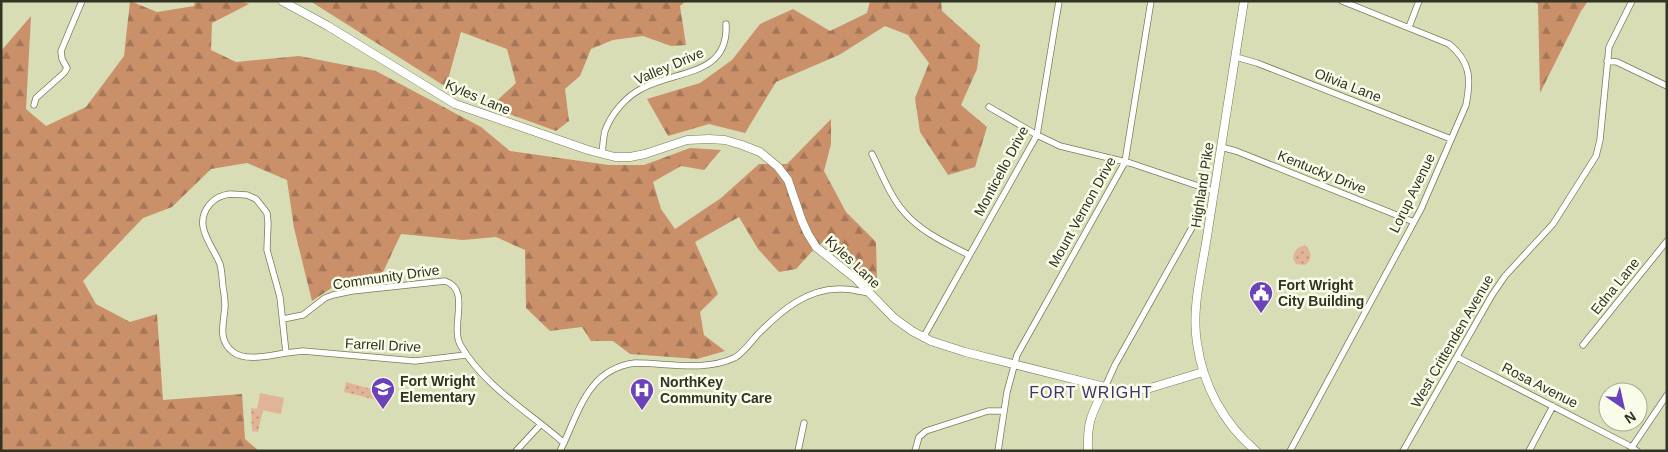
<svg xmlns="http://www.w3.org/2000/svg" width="1668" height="452" viewBox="0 0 1668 452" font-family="Arial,sans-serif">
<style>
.grass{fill:#e2b497}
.forest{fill:url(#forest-firs)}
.park{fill:url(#park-dots)}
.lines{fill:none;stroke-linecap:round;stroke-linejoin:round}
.street-casing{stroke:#787c58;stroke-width:7}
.secondary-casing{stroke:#787c58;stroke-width:9}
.street{stroke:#fff;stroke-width:5.5}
.secondary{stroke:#fff;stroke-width:8}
.labels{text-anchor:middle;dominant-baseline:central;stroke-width:5;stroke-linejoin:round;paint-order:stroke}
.street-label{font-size:14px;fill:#313323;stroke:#f9fce8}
.poi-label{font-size:14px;font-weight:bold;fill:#313323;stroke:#f9fce8;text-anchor:start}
.quarter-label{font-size:16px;letter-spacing:1px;fill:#42326e;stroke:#f9fce8}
</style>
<defs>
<pattern id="forest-firs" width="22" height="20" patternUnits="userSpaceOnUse" patternTransform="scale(1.25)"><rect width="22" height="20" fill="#c9906a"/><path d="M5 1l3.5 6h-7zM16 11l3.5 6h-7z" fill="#a47657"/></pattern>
<pattern id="park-dots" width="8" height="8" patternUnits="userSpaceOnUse" patternTransform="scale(1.25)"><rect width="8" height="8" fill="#e2b497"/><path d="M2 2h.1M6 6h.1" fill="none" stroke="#b8937b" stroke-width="1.8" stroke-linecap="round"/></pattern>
</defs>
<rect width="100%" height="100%" fill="#d8ddb6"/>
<path class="grass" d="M260 393 284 398 281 414 257 409Z"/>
<path class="forest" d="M130 1 157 12 194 6 195 1H239L249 4 212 23 211 50 236 62 299 56 376 71 481 127 510 151 609 165H644L690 148 721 150 704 170 681 166 653 182 661 209 675 229 721 198 759 164H787L831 119V144L824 171 846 212 876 242 877 284 825 241 816 247 796 269 779 272 758 249 739 217 695 242 718 294 700 312 704 335 725 351 697 359 630 354 613 341H591L582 327 550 331 526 308 525 250 496 237 463 240 401 234 383 272 339 283 312 301 294 228 287 180 247 163 211 169 172 207 143 218 83 281 96 304 130 322 157 314 163 400 242 394 245 439 259 451H1V51L31 16 26 109 46 126 86 107 124 56Z
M310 1H686L680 6 686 45 671 46 643 36 613 40 591 49 580 76 565 89 569 121 556 131 490 107 516 83 507 49 461 32 446 87Z
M870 1H941L942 11 980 45 977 69 961 105 987 127 975 167 948 175 920 132 915 98 929 63 908 35 885 26 839 55 776 82 745 133 709 124 668 136 647 99 700 83 732 60 760 24 793 9 830 31 867 13Z
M1532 1H1588L1581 11 1540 93 1538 4Z"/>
<path class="park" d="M1305 245C1312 252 1313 259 1305 265L1296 264 1293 259C1294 251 1296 248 1305 245Z
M346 382 379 391 377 400 344 392Z
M251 408 263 410 258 432 252 431Z"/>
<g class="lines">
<g class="street-casing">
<path id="street" d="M1409 27 1419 1
M1236 57 1257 63 1451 139
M1607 61 1617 62 1667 86
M34 105 36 98 64 73 67 68 62 59 61 51 82 1
M989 107 1037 135 1060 146 1130 163 1213 191
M1221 147 1236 151 1414 222
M602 154C603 147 603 139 605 131 611 114 626 96 643 88 677 70 729 76 726 24
M872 154C882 174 890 196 904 212 921 232 946 243 969 255
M230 194 247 195 256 199 267 213 268 223 267 250 280 297 286 353C271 355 246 362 233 352 217 340 224 323 225 306 225 299 224 293 223 287 222 279 222 271 220 264 212 244 192 225 210 204 215 198 222 195 230 194Z
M283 319 303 315 325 298 333 295 352 291 445 281C472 290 449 327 461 346 485 387 529 412 564 443
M923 338 1037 135 1059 1
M1583 345 1667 241
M286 353 303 351 415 361 466 355
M1457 357 1628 445 1637 451
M1105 387 1115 365 1194 224
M1632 447 1667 395
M516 451 541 424
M560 451C579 413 587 369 635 363 668 363 703 372 734 358 741 355 752 341 758 334 781 311 808 287 843 289 852 289 861 292 869 293
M798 451 804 423
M915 451 919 437 926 431 988 411H1004
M998 451 1007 392 1017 355 1125 162 1151 1
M1290 451 1421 209 1466 105C1471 79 1471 62 1449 44L1342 1
M1403 451 1492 295 1505 276 1553 224 1596 156 1600 140 1609 47 1632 1
M1529 451 1553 406"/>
</g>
<g class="secondary-casing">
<path id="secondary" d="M282 1 328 26 455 104 588 150 615 157H630L645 154 687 140 709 139 725 140 742 145 760 152 778 167 788 180 802 221 808 234 816 247 856 279 894 318 912 331 931 341 965 352 1121 391 1147 389 1203 372
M1244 1C1232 77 1220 154 1208 230 1203 267 1191 306 1197 343 1203 385 1223 423 1256 451
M1088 451C1087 420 1092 414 1105 387"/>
</g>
<use href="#street" class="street"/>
<use href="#secondary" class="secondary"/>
</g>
<defs>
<g id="civic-pin" transform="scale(1.25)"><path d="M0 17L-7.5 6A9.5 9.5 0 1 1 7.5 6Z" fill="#6a43bb" stroke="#f9fce8"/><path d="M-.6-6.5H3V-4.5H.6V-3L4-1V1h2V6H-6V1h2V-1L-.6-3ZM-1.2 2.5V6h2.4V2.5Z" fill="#fff"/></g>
<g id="school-pin" transform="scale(1.25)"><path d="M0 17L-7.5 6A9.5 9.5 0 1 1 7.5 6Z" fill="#6a43bb" stroke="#f9fce8"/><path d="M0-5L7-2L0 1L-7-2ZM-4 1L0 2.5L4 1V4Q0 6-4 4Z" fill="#fff"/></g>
<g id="hospital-pin" transform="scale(1.25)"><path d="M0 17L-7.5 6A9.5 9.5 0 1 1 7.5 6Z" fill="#6a43bb" stroke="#f9fce8"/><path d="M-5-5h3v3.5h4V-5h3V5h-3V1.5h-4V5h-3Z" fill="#fff"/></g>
</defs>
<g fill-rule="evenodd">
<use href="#civic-pin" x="1261" y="293"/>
<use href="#school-pin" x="383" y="389"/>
<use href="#hospital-pin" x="642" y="390"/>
</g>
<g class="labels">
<g class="street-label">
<text transform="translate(669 66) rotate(-23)">Valley Drive</text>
<text transform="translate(1348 85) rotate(21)">Olivia Lane</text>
<text transform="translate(478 97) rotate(23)">Kyles Lane</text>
<text transform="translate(1001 171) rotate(-62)">Monticello Drive</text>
<text transform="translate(1322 172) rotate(22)">Kentucky Drive</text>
<text transform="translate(1202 185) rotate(-81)">Highland Pike</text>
<text transform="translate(1412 193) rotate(-64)">Lorup Avenue</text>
<text transform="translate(1082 212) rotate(-61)">Mount Vernon Drive</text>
<text transform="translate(853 262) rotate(43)">Kyles Lane</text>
<text transform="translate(386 277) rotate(-8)">Community Drive</text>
<text transform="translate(1615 286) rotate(-51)">Edna Lane</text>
<text transform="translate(1452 341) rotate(-60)">West Crittenden Avenue</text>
<text transform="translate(383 345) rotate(3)">Farrell Drive</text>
<text transform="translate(1540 385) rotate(27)">Rosa Avenue</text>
</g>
<g class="poi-label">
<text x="1278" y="285">Fort Wright<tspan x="1278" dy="16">City Building</tspan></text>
<text x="400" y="381">Fort Wright<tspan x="400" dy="16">Elementary</tspan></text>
<text x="660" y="382">NorthKey<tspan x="660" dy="16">Community Care</tspan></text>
</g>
<g class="quarter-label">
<text x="1091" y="392">FORT WRIGHT</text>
</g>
</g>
<rect width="1668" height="452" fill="none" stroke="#313323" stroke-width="5"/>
<g transform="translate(1623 407) rotate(146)"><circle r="24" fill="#f9fce8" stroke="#a9ac99"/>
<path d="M0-4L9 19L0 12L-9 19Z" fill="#6a43bb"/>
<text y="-8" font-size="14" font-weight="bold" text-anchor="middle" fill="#313323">N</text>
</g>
</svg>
